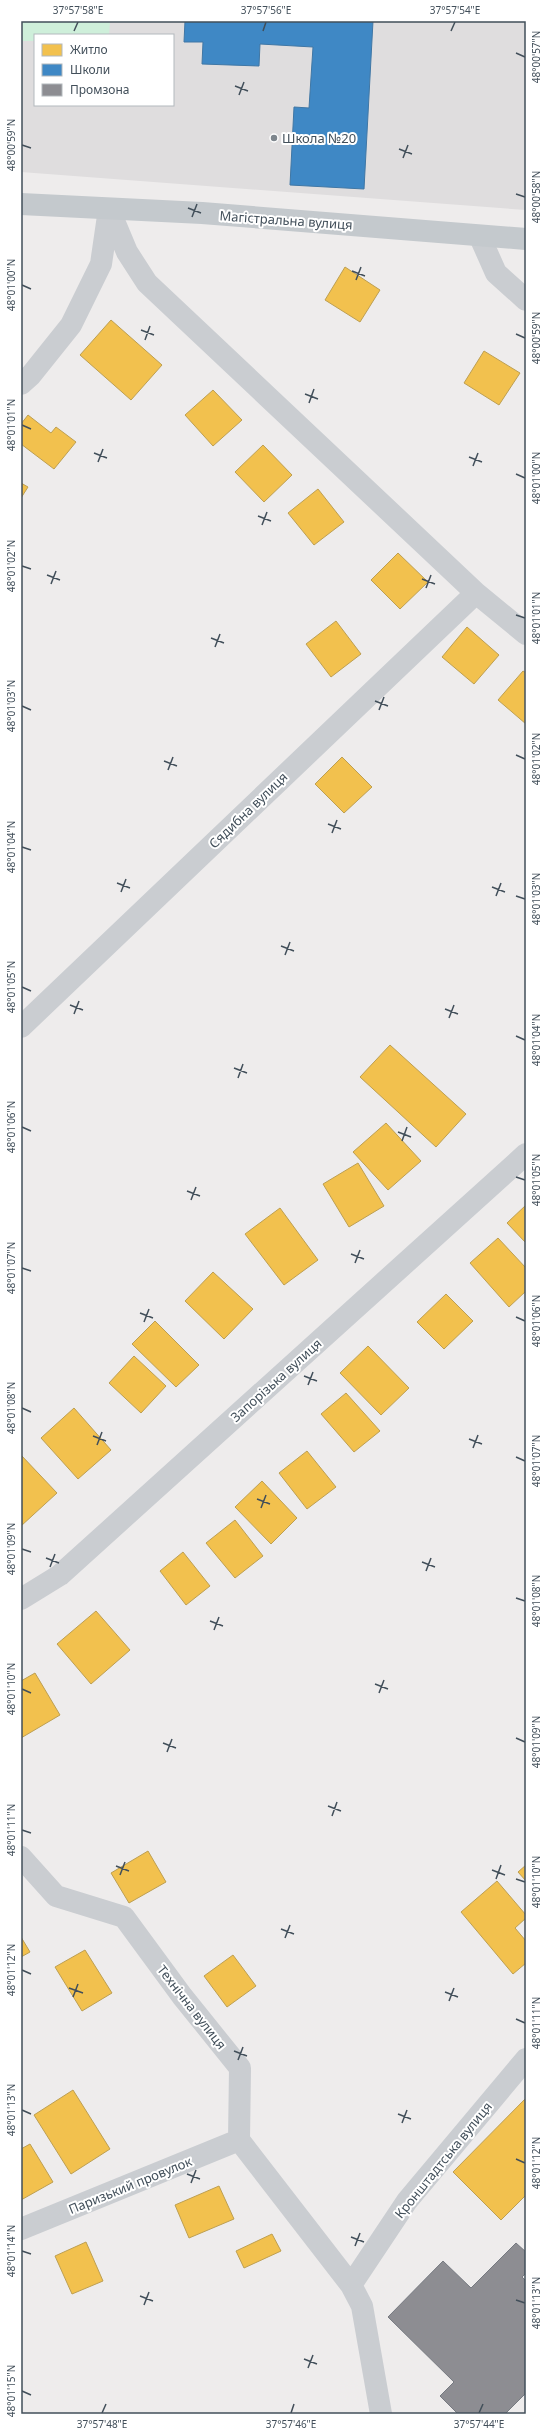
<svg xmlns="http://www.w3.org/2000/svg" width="547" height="2435" viewBox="0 0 547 2435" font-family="'Noto Sans',sans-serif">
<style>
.education{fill:#dfddde;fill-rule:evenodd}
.green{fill:#ceefda}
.homes{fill:#f2c14e;stroke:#bd9f52}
.schools{fill:#3f88c5;stroke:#4077a5}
.industry{fill:#8d8d92;stroke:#767a81}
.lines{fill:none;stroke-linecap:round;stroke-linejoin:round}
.minor{stroke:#cacdd1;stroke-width:22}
.major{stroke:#c4c9cd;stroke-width:22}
.ticks{fill:none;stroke:#424f5a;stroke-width:1.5}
.poi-dot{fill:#7e868d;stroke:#fff;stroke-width:1.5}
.labels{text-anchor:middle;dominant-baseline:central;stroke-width:4;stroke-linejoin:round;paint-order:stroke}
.poi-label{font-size:13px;fill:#424f5a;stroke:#fff;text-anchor:start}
.street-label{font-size:13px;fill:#424f5a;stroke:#fff}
.neatline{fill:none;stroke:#424f5a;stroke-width:1.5}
.ticks-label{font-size:10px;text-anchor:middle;fill:#424f5a}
</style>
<rect width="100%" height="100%" fill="#eeecec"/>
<path class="education" d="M21 21H526V210L21 172ZM35 35H173V105H35Z"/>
<path class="green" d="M21 21H110L109 35H35V41H21Z"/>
<path class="homes" d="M345 267 380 290 360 322 325 300Z
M111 320 162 365 131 400 80 355Z
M484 351 520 373 499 405 464 383Z
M213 390 242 420 213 446 185 415Z
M28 415 51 433 56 427 76 442 54 469 21 444V424Z
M263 445 292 475 264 502 235 472Z
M21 483 28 487 21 498Z
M318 489 344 522 314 545 288 513Z
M398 553 428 582 400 609 371 580Z
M336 621 361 654 331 677 306 644Z
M467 627 499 655 474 684 442 657Z
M523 671 526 673V724L498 700Z
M342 757 372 787 344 813 315 784Z
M390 1045 466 1114 436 1147 360 1077Z
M386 1123 421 1161 388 1190 353 1152Z
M358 1163 384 1206 349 1227 323 1184Z
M526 1205V1243L507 1223Z
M280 1208 318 1260 284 1285 245 1234Z
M498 1238 526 1268V1291L509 1307 470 1263Z
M213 1272 253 1309 224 1339 185 1301Z
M446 1294 473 1321 444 1349 417 1322Z
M155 1321 199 1365 176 1387 132 1344Z
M368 1346 409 1388 381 1415 340 1373Z
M134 1356 166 1386 141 1413 109 1383Z
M346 1393 380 1431 354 1452 321 1414Z
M74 1408 111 1450 78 1479 41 1438Z
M307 1451 336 1487 307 1509 279 1473Z
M21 1455 57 1493 21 1526Z
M262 1481 297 1518 271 1544 235 1507Z
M235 1520 263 1556 235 1578 206 1543Z
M183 1552 210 1586 186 1605 160 1571Z
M96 1611 130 1650 91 1684 57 1644Z
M35 1673 60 1715 21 1738V1681Z
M148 1851 166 1882 129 1903 111 1873Z
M526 1865V1881L518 1872Z
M497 1881 526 1915V1918L515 1928 526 1941V1963L513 1974 461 1912Z
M21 1937 30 1952 21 1957Z
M85 1950 112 1993 82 2011 55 1967Z
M233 1955 256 1986 227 2007 204 1976Z
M73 2090 110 2149 71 2174 34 2115Z
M526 2098V2195L501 2220 453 2172Z
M30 2144 53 2182 21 2200V2149Z
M219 2186 234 2219 189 2238 175 2205Z
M272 2234 281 2251 244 2268 236 2251Z
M86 2242 103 2281 72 2294 55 2256Z"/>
<path class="schools" d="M185 21H373L364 189 290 185 294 107 309 108 313 47 260 44 259 66 202 64 203 42H184Z"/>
<path class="industry" d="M516 2243 526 2252V2273L522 2277 526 2281V2393L505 2414H458L440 2396 454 2382 388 2317 443 2261 471 2288Z"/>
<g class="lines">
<path class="minor" d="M109 209 127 252 147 283 476 593 526 634
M480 237 496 273 526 300
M21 384 31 375 71 325 101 264 109 209
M21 1027 476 593
M21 1599 60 1575 526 1154
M21 1857 56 1896 124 1917 182 1996 240 2068 239 2140 351 2285 362 2306 381 2414
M21 2229 239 2140
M351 2285 407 2201 526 2059"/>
<path class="major" d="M21 204 202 213 526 239"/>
</g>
<path class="ticks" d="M74 31 78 22M263 31 266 22M451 31 455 22M516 53 525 57M235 86 248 91M239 95 244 82M22 145 31 148M399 149 412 154M403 158 408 145M516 194 525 197M188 208 201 213M192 217 197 204M352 271 365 276M356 280 361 267M22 285 31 289M141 330 154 335M516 334 525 338M145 340 150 326M305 394 318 399M309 403 314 389M22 425 31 429M94 453 107 458M469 457 482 462M98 462 103 449M473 466 478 453M516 474 525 478M258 516 271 521M262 525 267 512M22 566 31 569M47 575 60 580M422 579 435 584M51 584 56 571M426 588 431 575M516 615 525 618M211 638 224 643M215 647 220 634M375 701 388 706M22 706 31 710M379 710 384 697M516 755 525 759M164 761 177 766M168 770 173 757M328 824 341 829M332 833 337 820M22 847 31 850M117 883 130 888M492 887 505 892M121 892 126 879M496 896 501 883M516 896 525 899M281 946 294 951M285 955 290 942M22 987 31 991M70 1005 83 1010M445 1009 458 1014M74 1014 79 1001M449 1018 454 1005M516 1036 525 1040M234 1068 247 1073M238 1078 243 1064M22 1127 31 1131M398 1132 411 1137M402 1141 407 1127M516 1177 525 1180M187 1191 200 1196M191 1200 196 1187M351 1254 364 1259M355 1263 360 1250M22 1268 31 1271M140 1313 153 1318M516 1317 525 1321M144 1322 149 1309M304 1376 317 1381M308 1385 313 1372M22 1408 31 1412M93 1436 106 1441M469 1439 482 1444M97 1445 102 1432M473 1448 478 1435M516 1457 525 1461M257 1499 270 1504M261 1508 266 1495M22 1549 31 1552M46 1558 59 1563M422 1562 435 1567M50 1567 55 1554M426 1571 431 1558M516 1598 525 1601M210 1621 223 1626M214 1630 219 1617M375 1684 388 1689M22 1689 31 1693M379 1693 384 1680M516 1738 525 1742M163 1743 176 1748M167 1752 172 1739M328 1806 341 1811M332 1816 337 1802M22 1830 31 1833M116 1866 129 1871M492 1870 505 1875M120 1875 125 1862M496 1879 501 1865M516 1879 525 1882M281 1929 294 1934M285 1938 290 1925M22 1970 31 1974M69 1988 83 1993M445 1992 458 1997M73 1997 78 1984M449 2001 454 1988M516 2019 525 2023M234 2051 247 2056M238 2060 243 2047M22 2110 31 2114M398 2114 411 2119M402 2123 407 2110M516 2159 525 2163M187 2174 200 2179M191 2183 196 2170M351 2237 364 2242M355 2246 360 2233M22 2251 31 2254M140 2296 153 2301M516 2300 525 2303M144 2305 149 2292M304 2359 317 2364M308 2368 313 2355M22 2391 31 2395M102 2413 106 2404M291 2413 294 2404M479 2413 483 2404"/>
<circle class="poi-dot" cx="274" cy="138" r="4"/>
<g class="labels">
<g class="poi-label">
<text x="282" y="138">Школа №20</text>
</g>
<g class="street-label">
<text transform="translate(286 220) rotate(4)">Магістральна вулиця</text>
<text transform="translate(248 810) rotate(-44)">Сядибна вулиця</text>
<text transform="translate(276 1380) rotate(-42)">Запорізька вулиця</text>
<text transform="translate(192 2007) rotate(52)">Технічна вулиця</text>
<text transform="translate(443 2160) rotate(-51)">Кронштадтська вулиця</text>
<text transform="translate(130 2185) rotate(-22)">Паризький провулок</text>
</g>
</g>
<rect width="547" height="2435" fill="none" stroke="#ffffff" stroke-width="44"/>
<rect x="34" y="34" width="140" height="72" fill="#ffffff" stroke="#b3b9bd"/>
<rect x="42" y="44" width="20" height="12" fill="#f2c14e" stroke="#b3b9bd"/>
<text x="70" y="54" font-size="12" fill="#424f5a">Житло</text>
<rect x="42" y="64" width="20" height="12" fill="#3f88c5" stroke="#b3b9bd"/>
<text x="70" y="74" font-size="12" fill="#424f5a">Школи</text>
<rect x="42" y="84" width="20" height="12" fill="#8d8d92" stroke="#b3b9bd"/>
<text x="70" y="94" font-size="12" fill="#424f5a">Промзона</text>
<rect x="22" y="22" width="503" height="2391" class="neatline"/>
<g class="ticks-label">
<text x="78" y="14">37°57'58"E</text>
<text x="266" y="14">37°57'56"E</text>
<text x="455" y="14">37°57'54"E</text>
<text transform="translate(536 57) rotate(-90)" y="4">48°00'57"N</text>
<text transform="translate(11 145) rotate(-90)" y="4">48°00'59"N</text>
<text transform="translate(536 197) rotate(-90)" y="4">48°00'58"N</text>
<text transform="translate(11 285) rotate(-90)" y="4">48°01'00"N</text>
<text transform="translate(536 338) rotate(-90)" y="4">48°00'59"N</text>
<text transform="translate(11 425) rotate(-90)" y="4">48°01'01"N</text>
<text transform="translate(536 478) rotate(-90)" y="4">48°01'00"N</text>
<text transform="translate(11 566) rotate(-90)" y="4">48°01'02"N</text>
<text transform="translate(536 618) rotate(-90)" y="4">48°01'01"N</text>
<text transform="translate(11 706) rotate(-90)" y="4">48°01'03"N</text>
<text transform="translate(536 759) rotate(-90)" y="4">48°01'02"N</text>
<text transform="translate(11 847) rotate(-90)" y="4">48°01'04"N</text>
<text transform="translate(536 899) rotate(-90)" y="4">48°01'03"N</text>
<text transform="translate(11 987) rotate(-90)" y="4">48°01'05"N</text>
<text transform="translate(536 1040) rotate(-90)" y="4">48°01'04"N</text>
<text transform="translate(11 1127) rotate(-90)" y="4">48°01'06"N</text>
<text transform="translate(536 1180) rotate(-90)" y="4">48°01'05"N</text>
<text transform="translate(11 1268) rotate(-90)" y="4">48°01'07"N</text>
<text transform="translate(536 1321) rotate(-90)" y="4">48°01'06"N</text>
<text transform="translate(11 1408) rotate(-90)" y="4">48°01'08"N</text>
<text transform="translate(536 1461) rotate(-90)" y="4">48°01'07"N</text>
<text transform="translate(11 1549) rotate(-90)" y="4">48°01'09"N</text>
<text transform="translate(536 1601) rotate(-90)" y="4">48°01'08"N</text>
<text transform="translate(11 1689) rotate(-90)" y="4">48°01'10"N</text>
<text transform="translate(536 1742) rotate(-90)" y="4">48°01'09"N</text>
<text transform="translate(11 1830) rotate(-90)" y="4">48°01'11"N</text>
<text transform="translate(536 1882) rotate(-90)" y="4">48°01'10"N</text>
<text transform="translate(11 1970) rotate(-90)" y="4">48°01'12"N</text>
<text transform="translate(536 2023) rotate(-90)" y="4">48°01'11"N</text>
<text transform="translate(11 2110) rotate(-90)" y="4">48°01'13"N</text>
<text transform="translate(536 2163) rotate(-90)" y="4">48°01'12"N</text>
<text transform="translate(11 2251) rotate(-90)" y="4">48°01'14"N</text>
<text transform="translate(536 2303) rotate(-90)" y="4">48°01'13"N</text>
<text transform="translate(11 2391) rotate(-90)" y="4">48°01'15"N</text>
<text x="102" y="2428">37°57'48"E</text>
<text x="291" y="2428">37°57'46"E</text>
<text x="479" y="2428">37°57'44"E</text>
</g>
</svg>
